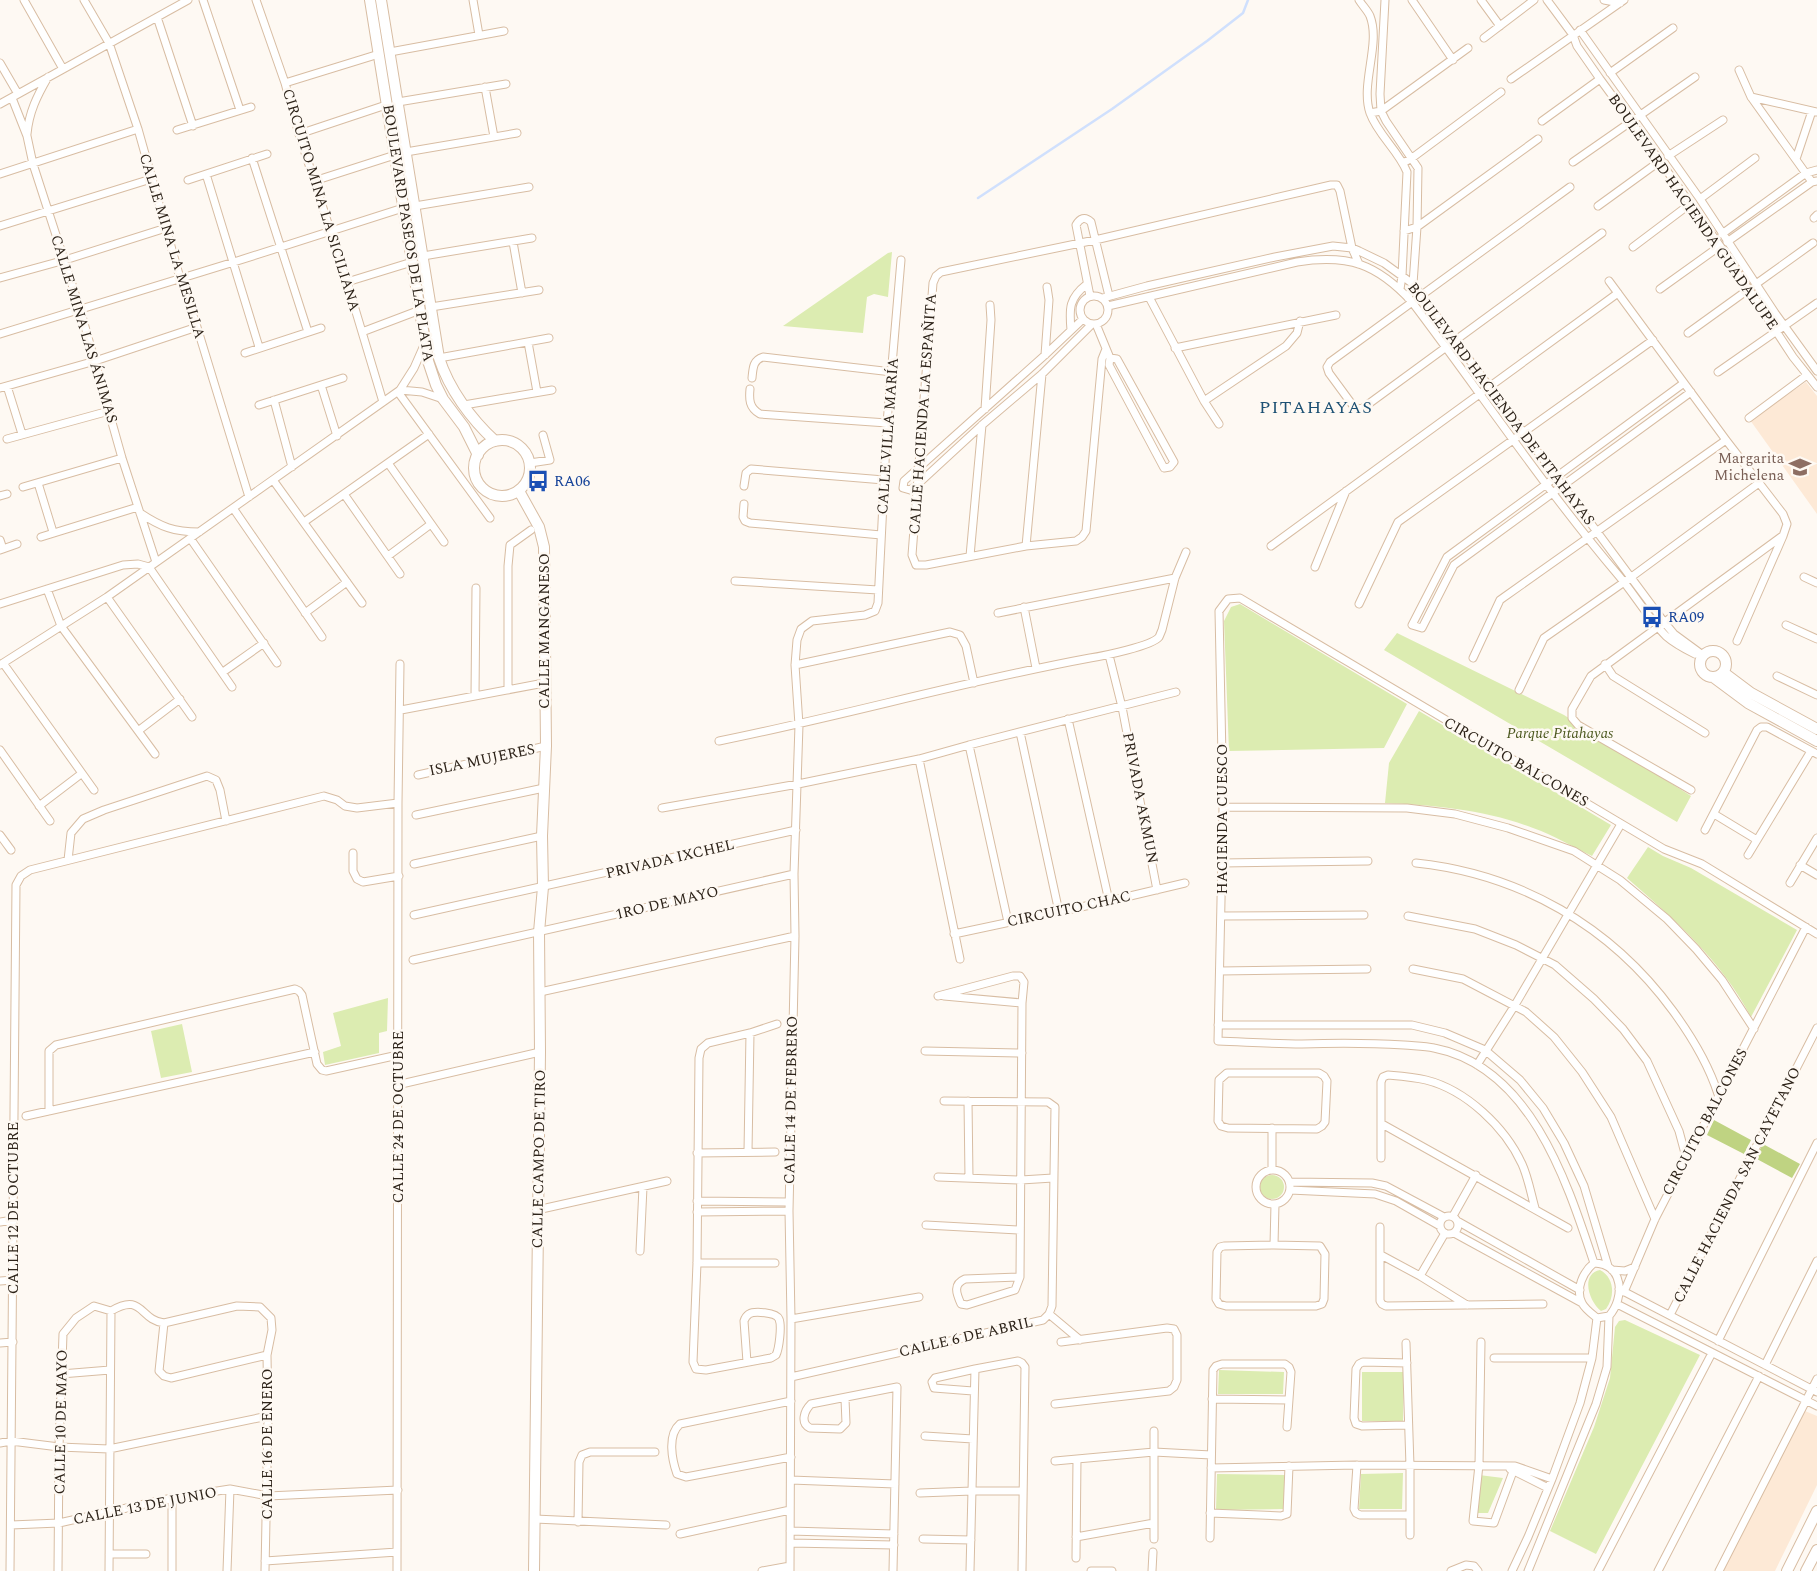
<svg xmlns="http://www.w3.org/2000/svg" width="1817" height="1571" viewBox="0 0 1817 1571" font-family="Spectral,serif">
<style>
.built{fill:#fde9d6}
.green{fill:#dcecb1}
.forest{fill:#bfd382}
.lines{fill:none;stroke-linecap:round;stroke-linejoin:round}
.stream{stroke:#d0e0fd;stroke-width:2.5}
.street-casing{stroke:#d8bda3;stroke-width:9}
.secondary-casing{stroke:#d8bda3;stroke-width:12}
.primary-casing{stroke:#d8bda3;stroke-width:12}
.street{stroke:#fff;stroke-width:7}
.secondary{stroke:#fff;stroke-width:10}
.primary{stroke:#fff;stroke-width:10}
.labels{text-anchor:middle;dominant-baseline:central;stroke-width:5;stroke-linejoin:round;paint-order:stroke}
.street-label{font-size:15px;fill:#2d2319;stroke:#fef9f3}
.education-label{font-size:15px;fill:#785e54;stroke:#fef9f3;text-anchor:end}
.transit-label{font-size:15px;fill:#164399;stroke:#fef9f3;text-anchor:start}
.park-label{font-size:15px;font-style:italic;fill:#4d5920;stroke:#fef9f3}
.quarter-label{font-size:18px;letter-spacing:1px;fill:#1c5073;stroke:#fef9f3}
</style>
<rect width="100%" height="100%" fill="#fef9f3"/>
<path class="built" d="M1806 382 1817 396V514L1750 420Z
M1805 1411 1817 1416V1485L1775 1571H1721Z"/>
<path class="green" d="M892 252 888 297 874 294 867 297 863 333 783 326 888 253Z
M1240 604 1407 704 1384 748 1229 751 1224 621 1231 607Z
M1397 633 1564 715 1691 796 1677 822 1384 650Z
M1419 711 1611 825 1592 856C1573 847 1553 835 1533 828 1487 810 1433 805 1385 803L1389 763Z
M1648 847 1663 856 1691 868 1797 930 1751 1017C1722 961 1674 919 1627 878Z
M388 998 387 1031 379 1033V1053L325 1065 323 1052 341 1046 333 1013Z
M182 1024 192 1072 161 1078 151 1031Z
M1260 1187a12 12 0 1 1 24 0a12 12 0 1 1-24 0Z
M1600 1270C1615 1278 1615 1297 1606 1309L1601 1311C1589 1302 1580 1274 1600 1270Z
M1625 1320 1700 1355 1596 1554 1550 1531 1594 1427 1610 1378 1615 1327 1619 1321Z
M1219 1370 1284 1372 1283 1394H1218Z
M1362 1372H1404L1403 1421H1362Z
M1403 1473 1402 1509H1359L1361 1474Z
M1217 1474 1285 1475 1284 1509 1216 1510Z
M1479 1475 1503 1478 1488 1513H1478Z"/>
<path class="forest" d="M1714 1120 1751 1140 1744 1154 1707 1135Z
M1763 1144 1800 1164 1792 1178 1755 1158Z"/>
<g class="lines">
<path class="stream" d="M978 198 1112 109 1207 41 1243 13 1248 0"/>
<g class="street-casing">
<path id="street" d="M24 0 63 69
M84 0 109 43 138 129 180 278 197 327 249 497
M203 0 240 110
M256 0 285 83 299 134 347 282 383 402
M473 0 479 35
M1359 0C1362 5 1368 11 1370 16 1381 44 1360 84 1370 113 1378 135 1398 150 1407 172L1402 276 1400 289
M1385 0 1380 94 1381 111 1386 121 1418 168 1417 227 1413 284 1408 298
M1412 0 1453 60
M1481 0 1500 26
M1547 0 1573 35 1577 46 1600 79 1660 161 1720 246 1793 357 1817 387
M1604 0 1620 3
M157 17 193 126
M1580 30 1700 199 1775 313 1817 371
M1484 38 1534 0
M390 52 504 31
M0 63 18 94
M1739 70 1751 97 1812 182
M1610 73 1673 28
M1511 79 1624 0
M285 83 379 54
M485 87 494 137
M1751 97 1817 112
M12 98 27 136 33 164 80 309 122 458 156 562
M398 102 506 84
M0 104 188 0
M1370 113 1381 111 1468 48
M1542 121 1600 79
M177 130 251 107
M27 134C29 112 37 96 48 77
M299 134 386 105
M406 152 517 133
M1668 156 1723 120
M252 158 308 332
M1796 159 1812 111
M1573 162 1695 77
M1403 163 1412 158 1501 92
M0 174 138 129
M206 174 259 347
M188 180 267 154
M314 181 395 155
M1570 187 1330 362 1327 367 1329 373 1354 407 1359 409 1363 408 1602 233
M1700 199 1755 158
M1598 206 1660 161
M1814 218 1817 215
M0 226 151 179
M1404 231 1417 227 1538 139
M1722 234 1806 173 1817 170
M513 242 522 293
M1727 242 1812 182 1817 181
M1633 247 1690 204
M423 256 532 238
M0 278 65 260 166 228
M1609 281 1726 440 1783 514 1787 524 1783 536 1737 641
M347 282 412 262
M1756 284 1813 243
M1660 289 1720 246
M1080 310a14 14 0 1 1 28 0a14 14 0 1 1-28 0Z
M1090 296 1076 225C1080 218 1085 216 1091 222L1109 296
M1149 297 1204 401 1219 424
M1103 298 1147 286 1275 257 1333 246 1352 248 1359 251 1384 263 1413 284 1664 622 1674 634 1704 656
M1108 306 1297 262C1349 254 1377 264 1412 302 1481 393 1545 489 1619 576 1635 595 1648 618 1666 636 1674 643 1685 649 1695 654
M431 307 539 290
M1083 319 1045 355 904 481 903 488 910 490 918 484 982 425 1042 374 1092 324
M1096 324 1110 358 1109 365 1164 468 1170 467 1174 462 1117 359 1110 358
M1071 330C1069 308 1069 298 1087 284
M362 332 420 310
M1688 333 1749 289
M0 334 234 262 403 208 529 187
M528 342 537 392
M1175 348 1336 315
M1106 349 1102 359 1086 531 1082 537 1076 541 1026 546 926 565H916L912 555 933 283 936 276 941 272 1095 240 1331 185H1337L1340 191 1352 248 1359 264
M245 353 321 328
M1045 355 1049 300 1047 287
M439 358 549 338
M1718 372 1817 303
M752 378C753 368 753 360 763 357L892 372
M1684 383 1447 557 1412 625 1422 628 1454 565 1691 392
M321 385 337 436
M7 386 22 434
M0 388 95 361 197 327
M750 389C749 399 749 408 760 414L887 423
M400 390 422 392 443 399
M398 392 490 518
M274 400 292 467
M1204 401 1286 346 1297 333 1300 321
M259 405 343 378
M464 405 552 390
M985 409 991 320 990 305
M1749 418 1807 375
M7 439 109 411
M388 463 444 542
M530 463 550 460 543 435
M273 480 362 603
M38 483 53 532
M744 486 746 473 751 469 884 480
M23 487 122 458
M344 494 400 574
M0 496 7 494
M744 504 743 517 745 521 750 523 881 535
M233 508 322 637
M140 513C161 527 174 532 199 532
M304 522 429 434
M41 537 138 507
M190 538 277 663
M0 540 3 549
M1026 546 1042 374
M1271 546 1618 293
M0 550 17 544
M388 556 431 524
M970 556 982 425
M1315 567 1346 491
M1804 577 1817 583
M735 581 878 590
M47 589 61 626 155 754
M107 597 192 717
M0 604 123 565 138 564 149 567 232 687
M1359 604 1398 522 1653 340
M1024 607 1036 668
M305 613 347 582
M998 613 1175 578
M1786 625 1817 639
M1109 655 1122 707 1157 890
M1473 658 1500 600 1726 440
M3 663 94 790
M1605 664 1613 676 1705 733
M0 665 107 597 400 390 414 368 425 343
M795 665 950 632 960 635 966 646 974 683
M223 672 264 643
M1777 676 1817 695
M508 690V566L510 545 531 530
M1519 690 1544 638 1630 578 1759 483
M475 696 476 588
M401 710 544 683
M1068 719 1109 901
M138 731 180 699
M1020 732 1059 912
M719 741C843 716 965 681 1090 658 1103 656 1152 646 1159 637 1160 635 1161 632 1162 630L1175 578 1186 552
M969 745 1008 922
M0 750 50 821
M919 759 960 959
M418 775 546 746
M1691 790 1578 725 1572 718V709L1591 676 1781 537
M39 806 81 774
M1223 807 1407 808 1455 814 1508 828 1574 851 1620 880 1667 919 1696 949 1722 980 1754 1029
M662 808 798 784 919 759 969 745 1176 692
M1714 814 1757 840
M416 815 544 788
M1705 830 1757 730 1761 727H1767L1817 754
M0 835 11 850
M353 853V871L357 879 363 882 399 876
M1748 855 1811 751
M68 860 71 833 83 819 104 810 207 776 216 780 220 790 226 821
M1222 863 1368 861
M1416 863C1520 874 1611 926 1673 1011 1692 1037 1708 1063 1718 1094
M414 864 542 836
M1800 865 1817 875
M1790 883 1817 838
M414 915 796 830
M1221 916 1364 915
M1408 916 1475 929 1516 945 1555 965 1594 999 1623 1029 1647 1061 1679 1131 1686 1157
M954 934 1109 901 1185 883
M413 960 794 874
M1413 969 1463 979 1526 1012 1554 1037 1582 1072 1611 1117 1655 1219
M1220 971 1367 969
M540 992 795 936
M938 996 1013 976H1020L1024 982 1022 1003 1020 1277 1015 1290 967 1305 961 1304C956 1293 953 1284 965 1279L1020 1277
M944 996 1022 1003
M1218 1025H1412L1445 1033 1485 1050 1520 1080 1543 1108 1564 1143 1584 1186 1608 1266
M925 1051 1022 1053
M1477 1065 1515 1005 1621 824
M1227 1073H1319L1324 1076 1327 1081 1325 1122 1322 1126 1317 1129 1228 1128 1221 1126 1218 1121 1219 1080Z
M397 1085 540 1052
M968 1101 969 1178
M49 1111V1051L56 1045 295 989 299 991 302 995 317 1064 322 1070 326 1071 398 1055
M26 1116 315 1052
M1382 1124 1568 1228
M1272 1128V1170
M748 1151 750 1033
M697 1153 775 1152
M1381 1158V1082L1383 1077 1388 1075C1400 1076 1414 1077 1426 1080 1466 1090 1505 1127 1522 1164 1528 1177 1531 1194 1535 1208
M1256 1187a17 17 0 1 1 34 0a17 17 0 1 1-34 0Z
M938 1177 1021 1180 1053 1178
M1290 1182 1372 1183 1386 1186 1444 1217
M1290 1190 1375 1194 1396 1201 1440 1226
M697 1201 789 1202
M537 1210 667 1181
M697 1212 789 1211
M1440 1225a9 9 0 1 1 18 0a9 9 0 1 1-18 0Z
M1453 1216 1476 1175
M0 1222 13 1220
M1459 1222 1580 1290
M926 1225 1020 1230
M1380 1227V1301L1382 1304 1386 1306 1543 1304
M1454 1233 1582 1303
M1274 1245 1320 1246 1325 1254 1324 1299 1322 1304 1316 1306H1226L1219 1304 1216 1299 1217 1252 1220 1247 1224 1246Z
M1274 1245 1275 1204
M640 1251 643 1187
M1381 1255 1420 1276 1467 1305
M697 1263H775
M1594 1263C1567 1182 1531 1067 1434 1048 1425 1046 1414 1046 1404 1045 1370 1043 1336 1043 1302 1044 1274 1044 1246 1042 1218 1041L1223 807 1219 611 1228 599 1240 598 1664 849 1702 864 1817 934
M1594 1263C1624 1264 1625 1298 1609 1316L1597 1318C1592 1314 1585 1309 1582 1303 1575 1289 1583 1272 1594 1263Z
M1612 1270 1625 1271 1635 1267
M1420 1276 1445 1233
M0 1281 13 1280
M1619 1289 1817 1392
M1624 1292 1655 1219 1806 927
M1617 1304 1817 1406
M111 1311C143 1292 139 1320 164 1323L237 1306 260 1307 271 1318 272 1330 267 1355 268 1416 265 1571
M1049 1314 1080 1340
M1670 1315 1817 1028
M791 1319 919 1297
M164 1323 159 1371 164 1376 171 1378 267 1355
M1718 1341 1817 1143
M1481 1342 1479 1465 1473 1521 1494 1523 1515 1466
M0 1343 13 1342
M1406 1343 1410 1466V1535
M1494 1358H1592
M747 1362 744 1321C745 1318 746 1316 749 1314 754 1311 776 1312 779 1319 782 1326 779 1349 776 1355L771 1358 706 1370 696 1369 693 1362 697 1263 699 1058 701 1049 708 1043 750 1033 777 1024
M1407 1363 1363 1362 1359 1364 1356 1369 1354 1418 1356 1424 1362 1426 1407 1425
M1765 1365 1817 1261
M61 1374 110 1370
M791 1377 1043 1320 1049 1314 1052 1306 1055 1107 1048 1102 944 1101
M973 1391 934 1388 932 1382 935 1378 975 1369 1018 1361 1022 1363 1025 1367 1022 1571
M845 1399 846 1423 840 1429 810 1428C800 1423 804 1411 811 1404L897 1387 893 1571
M1212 1399 1289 1400
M1055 1404 1169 1391 1174 1387 1177 1380V1335L1174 1329 1167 1328 1061 1342
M1154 1431V1539
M925 1436 973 1439
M0 1443 11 1441 59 1447 109 1449 268 1416
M791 1457 686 1477 677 1474C672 1460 667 1435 680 1424L791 1401
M1055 1461 1154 1452 1211 1455
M1357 1465 1354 1509 1356 1513 1360 1515H1409
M1211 1468 1357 1465 1515 1466 1552 1479
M1510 1469 1548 1488
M791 1480 895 1484
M920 1493 972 1491H1023
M172 1498V1571
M1210 1513 1281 1516 1287 1514 1289 1466
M535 1519 666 1525
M578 1522 579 1462 582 1455 590 1452H655
M11 1525 59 1523 172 1498 230 1489 268 1496 398 1490
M790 1531 894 1534
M680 1534 790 1510
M1076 1537 1154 1523
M1210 1538 1213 1370 1216 1366 1222 1364H1285L1289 1367 1291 1372 1287 1427
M923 1539 971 1540
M790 1543 894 1545
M109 1554H146
M1076 1558 1077 1459
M265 1561 397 1552
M10 1571 16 885 21 876 30 870 324 796 337 800 345 806 357 808 398 803
M58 1571 59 1447 63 1334 76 1318 94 1306 111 1311
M109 1571 111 1311
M227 1571 230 1489
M397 1571 398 803 400 664
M762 1571 790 1566
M790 1571 791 1319 789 1211 795 936 794 874 799 725 795 665 797 640 801 629 812 621 865 615 875 611 878 603 887 423 901 260
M970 1571 975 1369
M1091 1571H1112
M1152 1571 1153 1552
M1451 1571 1466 1565 1474 1566 1478 1571
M1512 1571 1528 1537 1552 1479 1580 1403 1592 1358 1597 1318
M1528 1571 1596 1404 1607 1367 1609 1316
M1598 1571 1712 1353
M1658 1571 1759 1376
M1719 1571 1817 1379"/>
</g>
<g class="secondary-casing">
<path id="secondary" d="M370 0 428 361 436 385 443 399 464 427 478 455
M381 0 439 358C449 389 471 419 495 441
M474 468a28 28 0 1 1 56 0a28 28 0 1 1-56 0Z
M519 491 539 527 544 547 546 746 542 836 543 887 539 932 540 1052 534 1571
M1700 664a13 13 0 1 1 26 0a13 13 0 1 1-26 0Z
M1723 672 1751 693 1817 729
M1713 677 1748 703 1817 741"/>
</g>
<g class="primary-casing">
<path id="primary" d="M1787 1571 1817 1511
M1806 1571 1817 1550"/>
</g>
<use href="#street" class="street"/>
<use href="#secondary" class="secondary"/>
<use href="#primary" class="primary"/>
</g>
<defs>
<g id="school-bare" transform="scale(1.725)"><path d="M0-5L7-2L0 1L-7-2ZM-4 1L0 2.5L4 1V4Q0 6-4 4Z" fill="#8d6e63" stroke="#fef9f3" stroke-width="2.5" paint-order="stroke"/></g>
<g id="bus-bare" transform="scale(1.725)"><path d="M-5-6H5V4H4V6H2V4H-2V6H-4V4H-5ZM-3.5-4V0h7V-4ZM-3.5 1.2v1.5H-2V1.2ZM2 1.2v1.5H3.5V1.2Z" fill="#1a4fb4" stroke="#fef9f3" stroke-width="2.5" paint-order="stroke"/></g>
</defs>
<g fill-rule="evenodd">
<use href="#school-bare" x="1800" y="467"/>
<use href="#bus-bare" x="538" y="481"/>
<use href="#bus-bare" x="1652" y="617"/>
</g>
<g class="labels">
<g class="street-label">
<text transform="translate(321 200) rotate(73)">CIRCUITO MINA LA SICILIANA</text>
<text transform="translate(1693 212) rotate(55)">BOULEVARD HACIENDA GUADALUPE</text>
<text transform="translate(408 233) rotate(81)">BOULEVARD PASEOS DE LA PLATA</text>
<text transform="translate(172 246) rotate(73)">CALLE MINA LA MESILLA</text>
<text transform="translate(84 329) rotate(73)">CALLE MINA LAS ÁNIMAS</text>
<text transform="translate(1501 404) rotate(53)">BOULEVARD HACIENDA DE PITAHAYAS</text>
<text transform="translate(923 414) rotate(-86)">CALLE HACIENDA LA ESPAÑITA</text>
<text transform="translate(888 436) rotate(-86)">CALLE VILLA MARÍA</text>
<text transform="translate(544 631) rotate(-90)">CALLE MANGANESO</text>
<text transform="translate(482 760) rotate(-12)">ISLA MUJERES</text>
<text transform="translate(1516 762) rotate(30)">CIRCUITO BALCONES</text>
<text transform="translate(1140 798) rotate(79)">PRIVADA AKMUN</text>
<text transform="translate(1222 819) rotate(-90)">HACIENDA CUESCO</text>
<text transform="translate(670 859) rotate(-13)">PRIVADA IXCHEL</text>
<text transform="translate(667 903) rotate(-13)">1RO DE MAYO</text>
<text transform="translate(1069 909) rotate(-12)">CIRCUITO CHAC</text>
<text transform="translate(791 1100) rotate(-89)">CALLE 14 DE FEBRERO</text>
<text transform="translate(398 1117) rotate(-90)">CALLE 24 DE OCTUBRE</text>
<text transform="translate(1705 1122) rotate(-62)">CIRCUITO BALCONES</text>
<text transform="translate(539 1159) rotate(-89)">CALLE CAMPO DE TIRO</text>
<text transform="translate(1737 1185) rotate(-63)">CALLE HACIENDA SAN CAYETANO</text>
<text transform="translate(13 1208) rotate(-90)">CALLE 12 DE OCTUBRE</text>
<text transform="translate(966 1337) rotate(-13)">CALLE 6 DE ABRIL</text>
<text transform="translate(61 1422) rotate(-89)">CALLE 10 DE MAYO</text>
<text transform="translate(267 1444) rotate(-90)">CALLE 16 DE ENERO</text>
<text transform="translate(145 1506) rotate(-11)">CALLE 13 DE JUNIO</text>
</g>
<g class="education-label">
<text x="1784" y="458">Margarita<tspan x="1784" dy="17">Michelena</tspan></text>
</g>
<g class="transit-label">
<text x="554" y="481">RA06</text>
<text x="1668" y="617">RA09</text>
</g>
<g class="park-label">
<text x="1560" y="733">Parque Pitahayas</text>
</g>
<g class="quarter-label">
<text x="1316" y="407">PITAHAYAS</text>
</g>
</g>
</svg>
